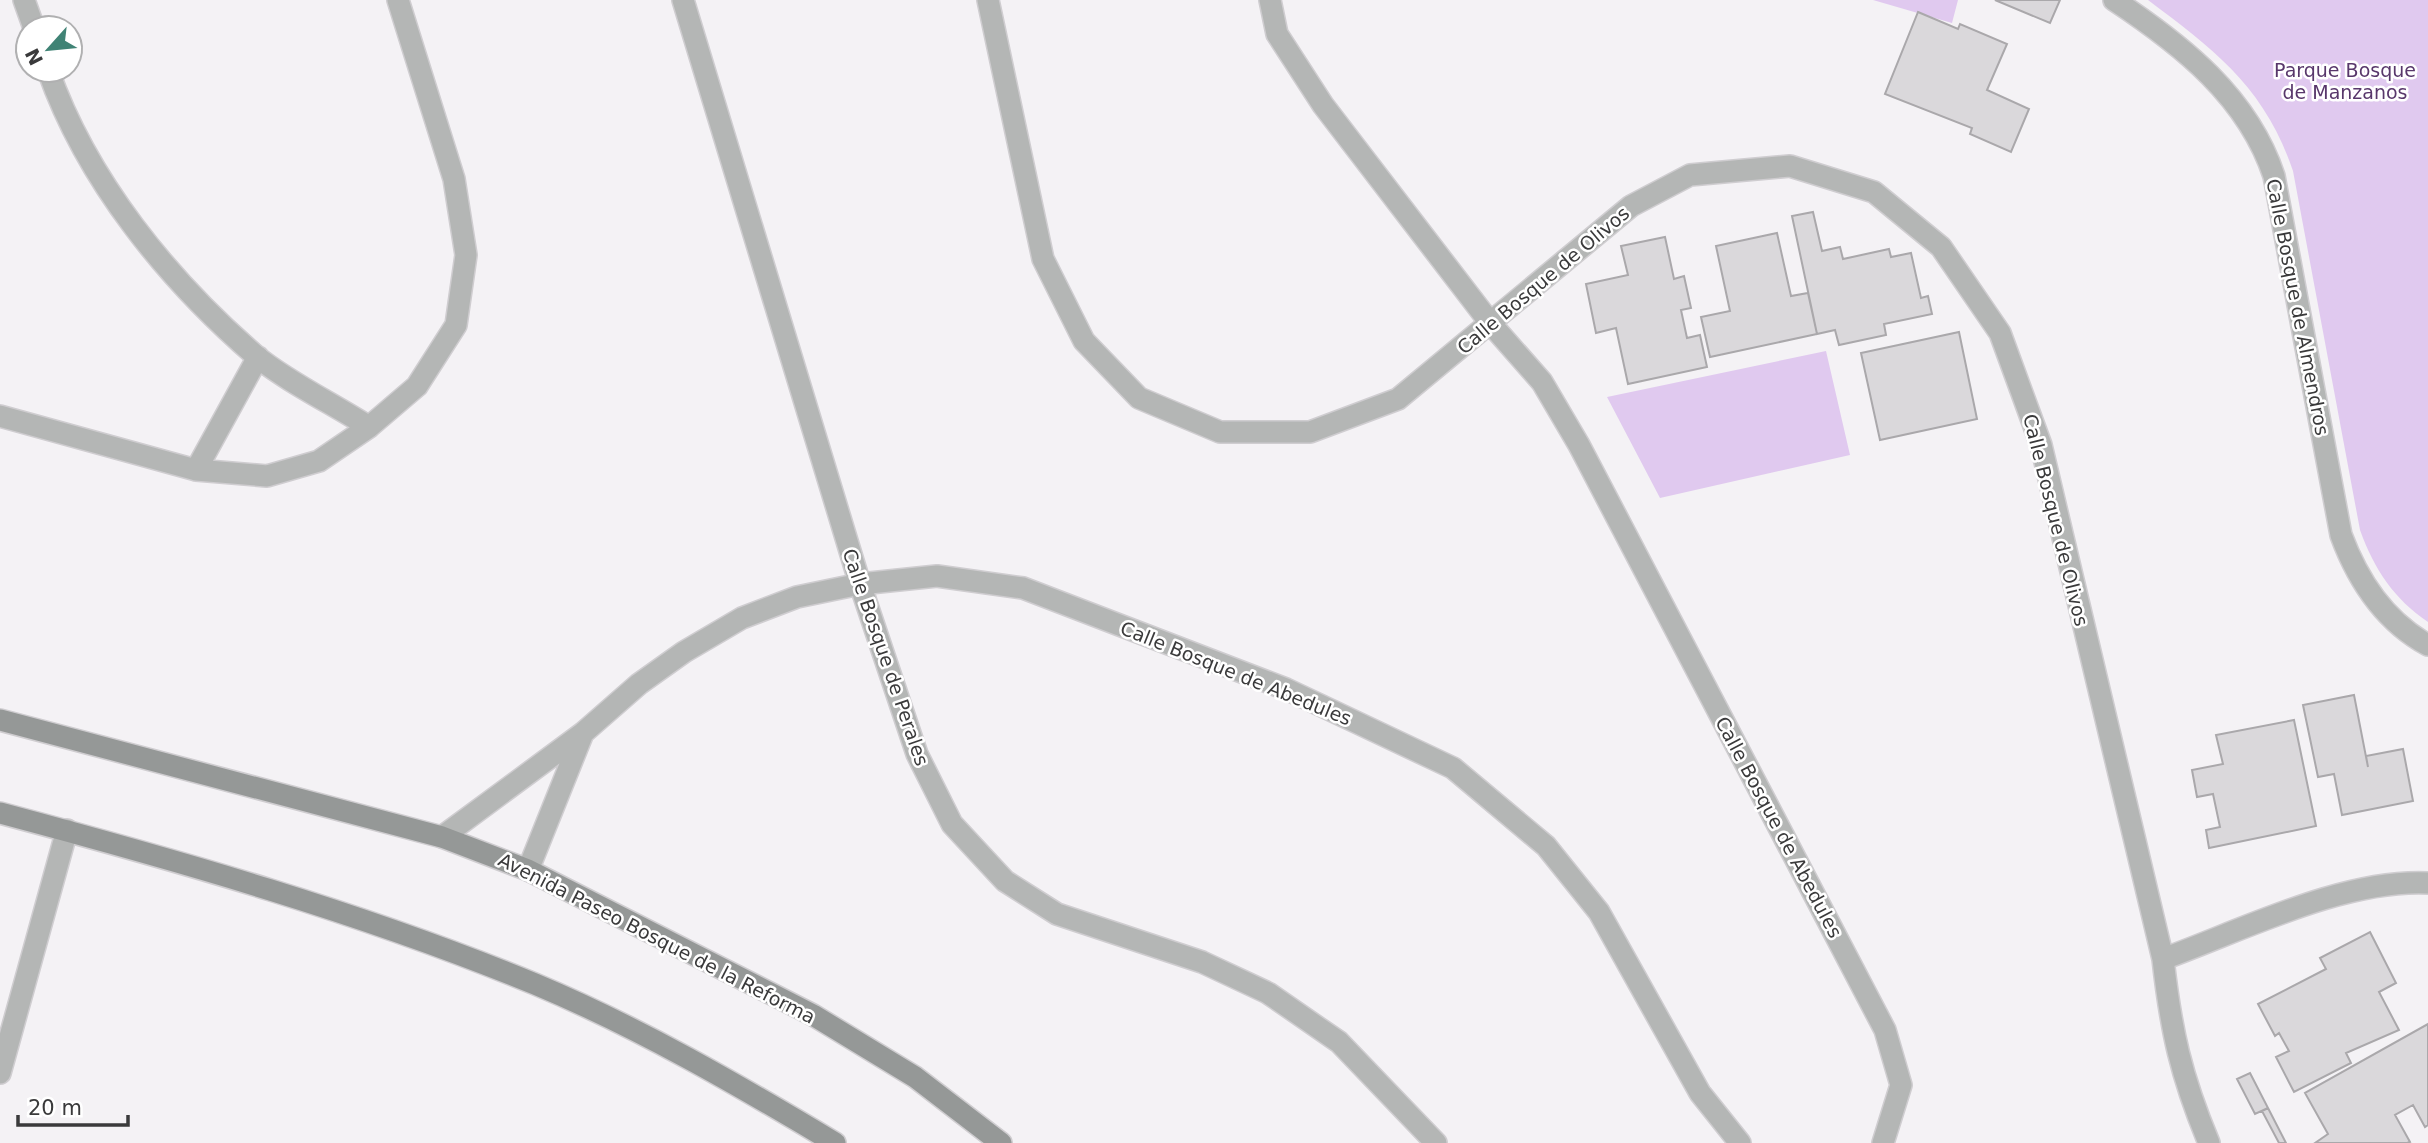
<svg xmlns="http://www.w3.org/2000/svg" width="2428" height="1143" viewBox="0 0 2428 1143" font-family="'DejaVu Sans',sans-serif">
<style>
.green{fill:#e0c9ef}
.building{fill:#dad8db;stroke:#aaa8ab;stroke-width:2}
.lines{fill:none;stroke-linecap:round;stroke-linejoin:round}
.minor-casing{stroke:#cfcdd0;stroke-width:24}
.secondary-casing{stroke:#cfcdd0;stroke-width:24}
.minor{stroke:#b4b6b5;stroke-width:21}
.secondary{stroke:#959897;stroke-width:21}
.labels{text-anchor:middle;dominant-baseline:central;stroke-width:5;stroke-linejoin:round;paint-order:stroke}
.park-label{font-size:19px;fill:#58376b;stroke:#fff}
.street-label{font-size:19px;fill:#3a3a3b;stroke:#fff}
</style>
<rect width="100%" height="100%" fill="#f4f2f5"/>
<path class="green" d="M1873 0H1958L1952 23Z
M2148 0H2428V622C2394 599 2374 569 2360 530L2293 171C2265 88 2216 51 2148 0Z
M1826 351 1850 455 1660 498 1607 397Z"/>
<path class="building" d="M1995 0H2060L2050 23Z
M1918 12 1958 29 1960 24 2007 44 1987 90 2029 109 2011 152 1970 134 1972 128 1885 94Z
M1813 212 1822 251 1840 247 1843 259 1889 249 1891 257 1911 253 1921 298 1928 296 1932 314 1884 324 1886 335 1839 345 1835 330 1817 334 1792 216Z
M1777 233 1791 296 1808 293 1817 334 1710 357 1701 317 1730 311 1716 246Z
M1665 237 1674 279 1684 276 1691 308 1681 310 1687 338 1700 335 1707 367 1628 384 1616 328 1596 333 1586 284 1628 275 1621 246Z
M1959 332 1977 419 1880 440 1861 353Z
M2354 695 2368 767 2366 756 2403 749 2413 801 2342 815 2334 774 2318 777 2303 705Z
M2294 720 2316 826 2209 848 2206 830 2220 827 2213 794 2197 797 2192 770 2223 764 2216 735Z
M2370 932 2396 983 2379 992 2399 1030 2346 1053 2351 1063 2294 1092 2276 1057 2289 1051 2279 1033 2275 1036 2258 1004 2326 969 2320 958Z
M2428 1024V1125L2425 1127 2413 1105 2395 1115 2410 1142 2407 1143H2315L2328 1134 2305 1093Z
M2250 1073 2268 1108 2255 1114 2237 1079Z
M2268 1108 2286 1143H2279L2262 1111Z"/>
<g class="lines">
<g class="minor-casing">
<path id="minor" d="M24 0 34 28
M683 0 860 584 917 754 952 824 1005 881 1057 914 1202 962 1268 993 1339 1042 1436 1143
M988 0 1043 259 1084 341 1139 398 1220 432H1310L1398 399 1631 206 1690 175 1790 166 1874 192 1941 247 2000 333 2041 445 2163 959C2171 1031 2181 1076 2209 1143
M1270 0 1277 34 1323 105 1491 324 1542 382 1579 445 1885 1030 1901 1085 1883 1143
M2114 0C2182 45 2248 97 2274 176L2341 535C2358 581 2384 621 2428 645
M48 70C87 181 168 280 256 356 286 381 335 405 369 427
M0 416 196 470 267 476 319 461 369 427 417 386 456 325 466 255 454 179 398 0
M196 470 258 357
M442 837 583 733 639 684 684 652 742 618 797 597 860 584 937 576 1023 588 1286 689 1453 768 1546 846 1599 912 1700 1093 1740 1143
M528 870 583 733
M2163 959C2243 930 2343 879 2428 883
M0 1073 67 830"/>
</g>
<g class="secondary-casing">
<path id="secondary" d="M0 720 442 837 528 870 813 1015 915 1077 1001 1143
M0 813C180 861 362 913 535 984 640 1028 738 1085 835 1143"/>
</g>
<use href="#minor" class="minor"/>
<use href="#secondary" class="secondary"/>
</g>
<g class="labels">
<g class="park-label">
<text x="2345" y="70">Parque Bosque<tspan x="2345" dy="22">de Manzanos</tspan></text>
</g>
<g class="street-label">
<text transform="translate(1543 280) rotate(-40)">Calle Bosque de Olivos</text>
<text transform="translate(2298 307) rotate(79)">Calle Bosque de Almendros</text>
<text transform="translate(2056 520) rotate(76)">Calle Bosque de Olivos</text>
<text transform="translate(886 657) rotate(71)">Calle Bosque de Perales</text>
<text transform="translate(1236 673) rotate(22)">Calle Bosque de Abedules</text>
<text transform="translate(1779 827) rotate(62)">Calle Bosque de Abedules</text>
<text transform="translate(657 938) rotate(27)">Avenida Paseo Bosque de la Reforma</text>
</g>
</g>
<g transform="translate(49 49) rotate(243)"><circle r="33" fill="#ffffff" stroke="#b0b0b1" stroke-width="2"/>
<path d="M0-5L12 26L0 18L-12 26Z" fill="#408375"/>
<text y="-10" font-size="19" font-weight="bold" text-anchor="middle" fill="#3a3a3b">N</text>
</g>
<path d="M18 1115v10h110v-10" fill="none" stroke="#3a3a3b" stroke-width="3.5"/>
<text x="28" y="1115" font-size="21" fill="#3a3a3b" stroke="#ffffff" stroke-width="5" paint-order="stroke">20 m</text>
</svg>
